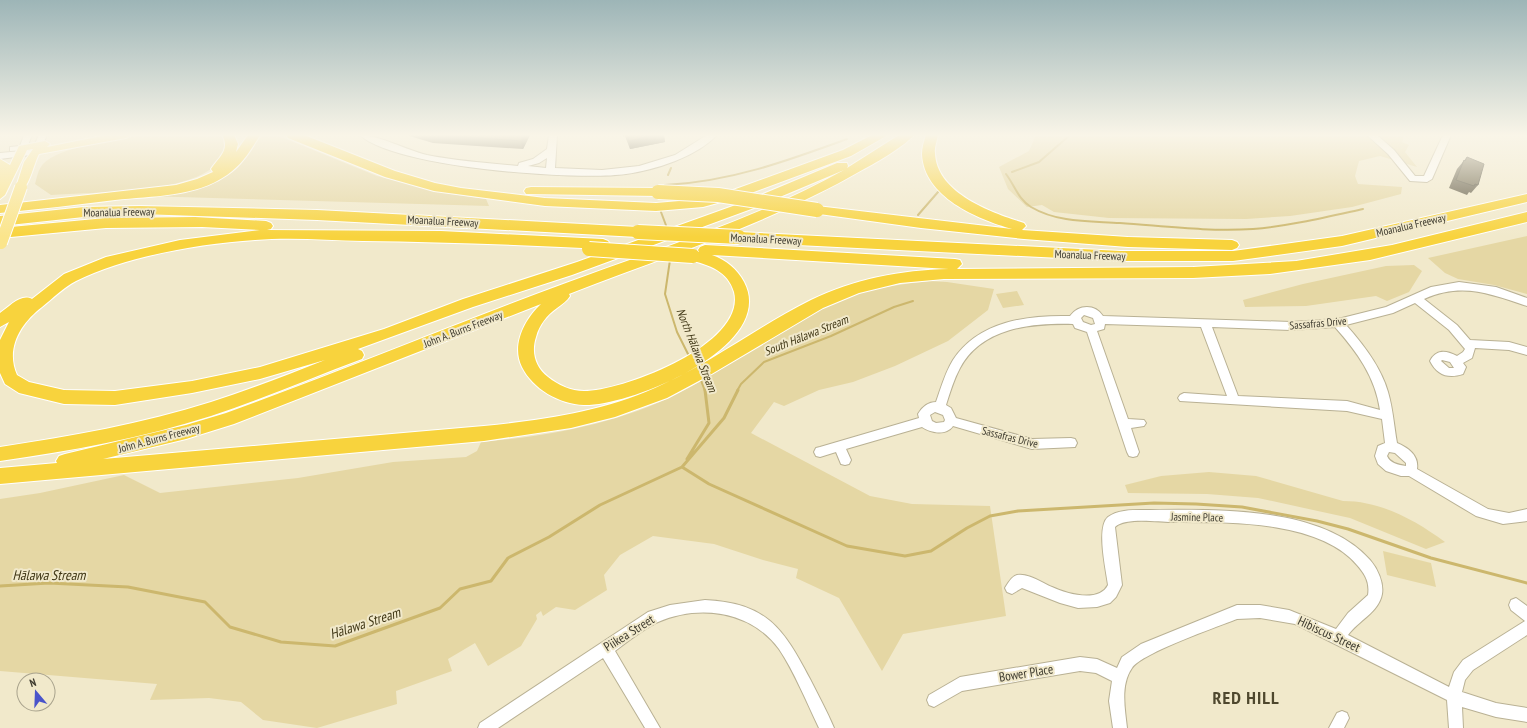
<svg xmlns="http://www.w3.org/2000/svg" width="1527" height="728" viewBox="0 0 1527 728" font-family="'PT Sans Narrow',sans-serif">
<style>
.green{fill:#e5d7a4}
.lines{fill:none;stroke-linecap:round;stroke-linejoin:round}
.stream-far1{stroke:#ccb76d;stroke-width:2}
.stream{stroke:#ccb76d;stroke-width:3}
.minor-casing{stroke:#b9b194;stroke-width:2}
.major-casing{stroke:#fff;stroke-width:2}
.highway-casing{stroke:#fff;stroke-width:2}
.minor{fill:#fff;fill-rule:evenodd}
.major{fill:#fbe58b;fill-rule:evenodd}
.highway{fill:#f8d33d;fill-rule:evenodd}
.major-bridge-casing{stroke:#fff;stroke-width:14;stroke-linecap:butt}
.highway-bridge-casing{stroke:#fff;stroke-width:16;stroke-linecap:butt}
.major-bridge{stroke:#fbe58b;stroke-width:12}
.highway-bridge{stroke:#f8d33d;stroke-width:14}
.wall{fill:#5b543e}
.shaded-wall{fill:#4a4532}
.building{fill:#6a6248;stroke:#4a4532}
.labels{text-anchor:middle;dominant-baseline:central;stroke-width:4;stroke-linejoin:round;paint-order:stroke}
.street-label{font-size:11px;fill:#3e3b2f;stroke:#f1e9cb}
.water-label{font-size:12px;font-style:italic;fill:#403716;stroke:#f1e9cb}
.near-street-label{font-size:13px;fill:#3e3b2f;stroke:#f1e9cb}
.near-water-label{font-size:14px;font-style:italic;fill:#403716;stroke:#f1e9cb}
.near-district-label{font-size:18px;font-weight:bold;letter-spacing:1px;fill:#4f482e;stroke:#f1e9cb}
</style>
<rect width="100%" height="100%" fill="#f1e9cb"/>
<path class="green" d="M143 135H222L227 147C224 153 221 161 216 165 185 194 94 192 51 195L35 184C37 177 38 170 43 164 60 146 118 140 143 135Z
M258 135H276L377 176 451 194 486 199 489 206 143 196C167 191 223 183 238 167 247 158 252 147 258 135Z
M1036 135H1404L1402 142 1409 145 1405 152 1417 167 1380 156 1359 161 1355 176 1358 184 1402 187 1401 194 1352 207 1290 216 1246 219 1109 218 1054 212 1042 205 1027 207 1008 189 999 167 1029 151Z
M1527 236V294L1494 285 1458 279 1445 273 1428 258Z
M1414 265 1422 271 1409 292 1387 301 1376 296 1306 306 1245 307 1243 300 1303 284 1386 266Z
M929 281 947 282 994 289 988 310 948 341 895 366 853 382 819 390 784 406 774 402 751 433 870 496 912 504 990 506 1006 616 903 634 882 671 839 598 796 578 798 569 763 560 714 544 653 536 620 555 604 575 607 590 575 610 556 607 543 616 541 611 536 615 537 619 521 646 488 666 475 643 448 659 452 671 396 691 397 704 317 728 263 720 241 702 209 698 150 700 157 684 0 671V499L40 493 124 475 160 493 298 478 393 462 466 457 477 451 481 442C550 436 617 424 679 393 738 363 789 318 852 296 877 287 904 284 929 281Z
M1017 291 1024 305 1003 308 996 294Z
M1209 472 1256 476 1343 501C1381 501 1415 520 1445 542L1426 549 1350 518 1258 498 1207 494 1128 493 1125 485 1161 476Z
M1383 551 1431 563 1436 587 1387 575Z"/>
<g class="lines">
<path class="stream-far1" d="M1012 172 1039 162 1070 135
M1006 174C1015 186 1018 199 1031 207 1058 223 1090 221 1120 223 1164 226 1208 232 1253 229 1290 226 1327 217 1363 209
M668 175 671 168
M665 185C729 182 787 161 847 139
M661 212 667 228
M918 215 938 192 943 190
M670 260 665 294 677 332 690 358
M700 378 705 391
M737 391 741 384 764 362 831 336 894 307 913 301"/>
<path class="stream" d="M687 459 709 423 705 390
M682 467 709 484 847 546 905 556 931 551 967 528 990 516 1018 511 1154 503 1196 504 1242 507 1317 521 1348 529 1431 558 1527 583
M0 586 49 583 128 587 205 602 230 627 281 642 335 646 440 608 460 589 491 581 508 558 549 537 600 505 682 467 724 418 738 390"/>
<g class="minor-casing">
<path id="minor" d="M24 135H32L26 150 10 151V147L20 146Z
M39 135H47L38 154 0 159V153L32 150Z
M360 135C379 135 406 150 427 155 457 161 488 163 518 166L519 163 533 159 547 149 549 135H557L555 168 602 170 639 166 675 155 707 135H717C696 157 655 170 626 174 578 181 395 168 360 135ZM547 158 546 168 528 166 539 163Z
M1367 135H1377L1394 150 1415 176H1424L1443 135H1451L1432 179 1427 182 1410 181 1388 154Z
M1459 282 1496 287 1527 298V306C1490 294 1463 282 1424 299L1457 325 1470 340 1509 342 1527 347V355L1509 350 1475 348 1472 358 1463 363 1466 367 1463 374C1448 379 1437 375 1430 361 1436 349 1446 350 1457 356L1463 352 1465 349 1449 330 1415 303 1393 313 1346 325C1363 344 1381 367 1388 392 1393 409 1394 426 1397 443 1409 448 1419 456 1417 469L1488 509 1509 513 1527 509V521L1503 524 1476 516 1409 476H1401L1386 471 1378 464 1375 456 1378 446 1385 443 1382 419 1347 411 1180 401 1178 398 1180 395 1184 393 1227 396 1201 327 1105 324 1104 329 1097 331 1128 419 1144 420 1146 423 1144 426 1131 428 1139 452 1137 456 1133 457 1129 456 1127 452 1087 332 1075 328 1073 324C1032 323 982 327 960 368 954 379 950 392 946 405L951 408 956 418 1032 439 1071 438 1075 439 1077 443 1075 447 1032 449 953 426C946 436 931 433 922 427L846 449 851 460 849 464 845 465 841 464 836 452 820 457 816 456 814 452 816 448 820 447 919 418 918 414C922 407 928 402 936 402 941 388 945 373 953 360 979 321 1027 315 1070 316 1079 304 1095 304 1103 316L1291 322 1338 319 1386 307 1431 287ZM1084 315 1093 318 1095 324 1091 325 1083 322 1081 318ZM1212 327 1291 330 1335 327C1357 352 1375 376 1380 410L1347 401 1238 396ZM1442 360 1450 362 1454 368H1449L1441 361ZM935 412 943 415 945 420 944 422 936 423 932 421 930 415ZM1389 452 1395 453 1406 463V466C1398 465 1390 463 1387 456Z
M1141 510C1210 510 1321 504 1370 560 1377 568 1384 582 1382 594 1379 612 1358 621 1348 635L1449 687 1454 672 1463 660 1525 621 1511 610 1509 605 1511 600 1516 598 1527 606V635L1473 670 1465 680 1462 692 1496 703 1527 708V722L1496 717 1462 707 1463 728H1449L1447 700 1295 624 1260 618 1237 619C1217 627 1142 653 1132 668 1120 685 1125 709 1127 728H1113L1109 701 1112 681 1096 673 1080 671 962 691 934 707 929 705 927 700 929 695 960 677 1080 657 1097 659 1117 668 1122 657 1141 644 1237 605H1260L1289 610 1336 629 1348 613 1368 595C1370 582 1365 574 1357 565 1319 520 1226 522 1172 522 1158 522 1125 517 1115 527L1122 585 1116 597 1110 603 1097 607 1078 608 1060 603 1022 588 1012 594 1007 592 1005 588C1008 583 1012 576 1017 575 1029 573 1042 583 1052 587 1067 594 1099 603 1108 585 1106 570 1096 527 1108 517 1117 510 1131 510 1141 510Z
M705 600C767 603 783 628 810 679 818 695 827 711 834 728H819C807 703 794 671 779 649 751 611 700 604 658 622 643 629 628 641 615 651L660 728H645L603 658 498 728H478L480 723 648 612 670 605Z
M1342 711 1347 713 1349 718 1344 728H1329L1337 713Z"/>
</g>
<g class="major-casing">
<path id="major" d="M107 135H131L126 138 39 154C34 163 29 188 21 190L16 187 24 162 33 149 27 150 5 195 0 199V159L10 165 19 146 45 141 50 144 47 147Z"/>
</g>
<g class="highway-casing">
<path id="highway" d="M222 135H234L238 144 236 152 248 135H260C251 150 242 165 227 175 196 197 152 196 115 200 77 205 38 209 0 213V205L176 185 197 179 213 172 211 169C218 158 231 150 222 135Z
M286 135H304L395 171 435 183 461 188 545 198 656 203 703 199 733 190 843 150 872 135H888L851 156 743 196 703 207 656 211 545 206 434 191 385 177 288 138Z
M899 135H914C906 145 876 163 864 169 771 223 669 255 569 294L570 296C567 301 562 304 557 308 547 315 539 325 536 337 531 352 535 367 548 377 558 385 571 391 584 391 623 391 747 344 734 292 728 271 709 265 690 260L688 256 690 252H699L698 250 700 247 705 245 955 259 960 260 962 264 957 269 1193 267 1296 261 1392 245 1527 212V222L1370 260 1270 274 1193 278 944 279 900 283 859 293 823 308 710 375 667 398 615 417 571 428 484 441 0 484V468L57 463 56 461 59 456 65 454 186 425 226 413C340 372 452 325 566 283 660 248 757 219 844 170L754 208 572 275 473 307 358 349 362 351 364 355 362 359C311 378 262 399 211 416 142 438 71 451 0 461V447C71 436 142 424 211 402 249 390 287 375 325 360L260 379 192 393 115 405 64 404 19 393 5 384 0 373V340L9 322 0 327V313C9 307 21 293 32 299L64 274 106 257 180 240 260 230 202 227 106 228 0 238V228L106 218 195 217 266 221 271 223 273 226 271 229 267 230 441 231 603 239 608 241 610 244 608 247 603 249C523 245 443 242 363 241 327 240 290 237 255 240 198 244 127 256 76 281 64 287 52 299 42 307 21 323 5 348 17 375L29 382 64 390 115 391 192 381 260 367 384 329 463 299 577 262 744 202 837 163H847L848 166 847 168ZM712 255 949 269C901 270 854 279 811 300 757 327 710 364 655 388 601 412 543 420 484 426L103 459 186 439 234 424 541 304C525 319 511 345 522 367 533 389 559 404 584 405 631 406 778 346 744 282 737 269 726 260 712 255Z
M926 135H938C937 141 934 148 935 153 936 193 992 213 1024 223L1026 226 1022 230 1128 237 1232 240 1237 242 1239 245 1237 248 1232 250 1128 247 1024 239 921 228 812 213 810 210 812 207 817 206 1012 229C977 219 924 197 922 154 922 148 924 141 926 135Z
M531 187 658 188 663 189 665 192 663 195 658 196 526 194 524 191 526 188Z
M1527 194V202L1342 246 1233 261H1121L739 242 734 240 732 237 734 234 739 232 1121 251H1233L1342 236Z
M140 206 317 210 638 227 643 229 645 232 643 235 638 237 317 220 140 214 84 217 0 226V216L84 207Z"/>
</g>
<use href="#minor" class="minor"/>
<use href="#major" class="major"/>
<use href="#highway" class="highway"/>
<g class="major-bridge-casing">
<path id="major-bridge" d="M1 243 21 187"/>
</g>
<g class="highway-bridge-casing">
<path id="highway-bridge" d="M658 192 718 195 817 210
M638 232 739 237
M589 249 693 256"/>
</g>
<use href="#major-bridge" class="major-bridge"/>
<use href="#highway-bridge" class="highway-bridge"/>
</g>
<path class="wall" d="M406 135H530L523 149 433 143Z
M623 135H664L665 142 630 149 625 136 623 137Z
M1467 157 1478 185 1471 193 1469 192 1467 195 1449 188 1457 169Z"/>
<path class="shaded-wall" d="M524 135H530L523 149 521 141Z
M655 135H664L665 142 630 149 629 141Z"/>
<path class="building" d="M437 135H524L521 141Z
M627 135H655L629 141Z
M1467 157 1484 164 1478 185 1475 184 1474 186 1456 180 1464 160 1465 161Z"/>
<linearGradient id="sky" x2="0" y2="1"><stop stop-color="#9db5b7"/><stop offset="0.57" stop-color="#f9f5e8"/><stop offset="1" stop-color="#f9f5e8" stop-opacity="0"/></linearGradient>
<rect width="1527" height="237" fill="url(#sky)"/>
<g class="labels">
<g class="street-label">
<text transform="translate(119 212) rotate(-1)">Moanalua Freeway</text>
<text transform="translate(443 221) rotate(3)">Moanalua Freeway</text>
<text transform="translate(1411 225) rotate(-13)">Moanalua Freeway</text>
<text transform="translate(766 239) rotate(3)">Moanalua Freeway</text>
<text transform="translate(1090 255) rotate(2)">Moanalua Freeway</text>
<text transform="translate(1318 323) rotate(-5)">Sassafras Drive</text>
<text transform="translate(463 329) rotate(-21)">John A. Burns Freeway</text>
<text transform="translate(1010 437) rotate(14)">Sassafras Drive</text>
<text transform="translate(159 438) rotate(-15)">John A. Burns Freeway</text>
<text transform="translate(1197 517) rotate(1)">Jasmine Place</text>
</g>
<g class="water-label">
<text transform="translate(806 335) rotate(-22)">South Hālawa Stream</text>
<text transform="translate(697 350) rotate(68)">North Hālawa Stream</text>
</g>
<g class="near-street-label">
<text transform="translate(629 633) rotate(-32)">Piikea Street</text>
<text transform="translate(1329 634) rotate(25)">Hibiscus Street</text>
<text transform="translate(1026 673) rotate(-9)">Bower Place</text>
</g>
<g class="near-water-label">
<text x="49" y="575">Hālawa Stream</text>
<text transform="translate(365 623) rotate(-18)">Hālawa Stream</text>
</g>
<g class="near-district-label">
<text x="1246" y="697">RED HILL</text>
</g>
</g>
<g transform="translate(36 692) rotate(341)"><circle r="19" fill="#f1e9cb" stroke="#a9a38d"/>
<path d="M0-3L7 15L0 10L-7 15Z" fill="#4a54ca"/>
<text y="-6" font-size="11" font-weight="bold" text-anchor="middle" fill="#3e3b2f">N</text>
</g>
</svg>
